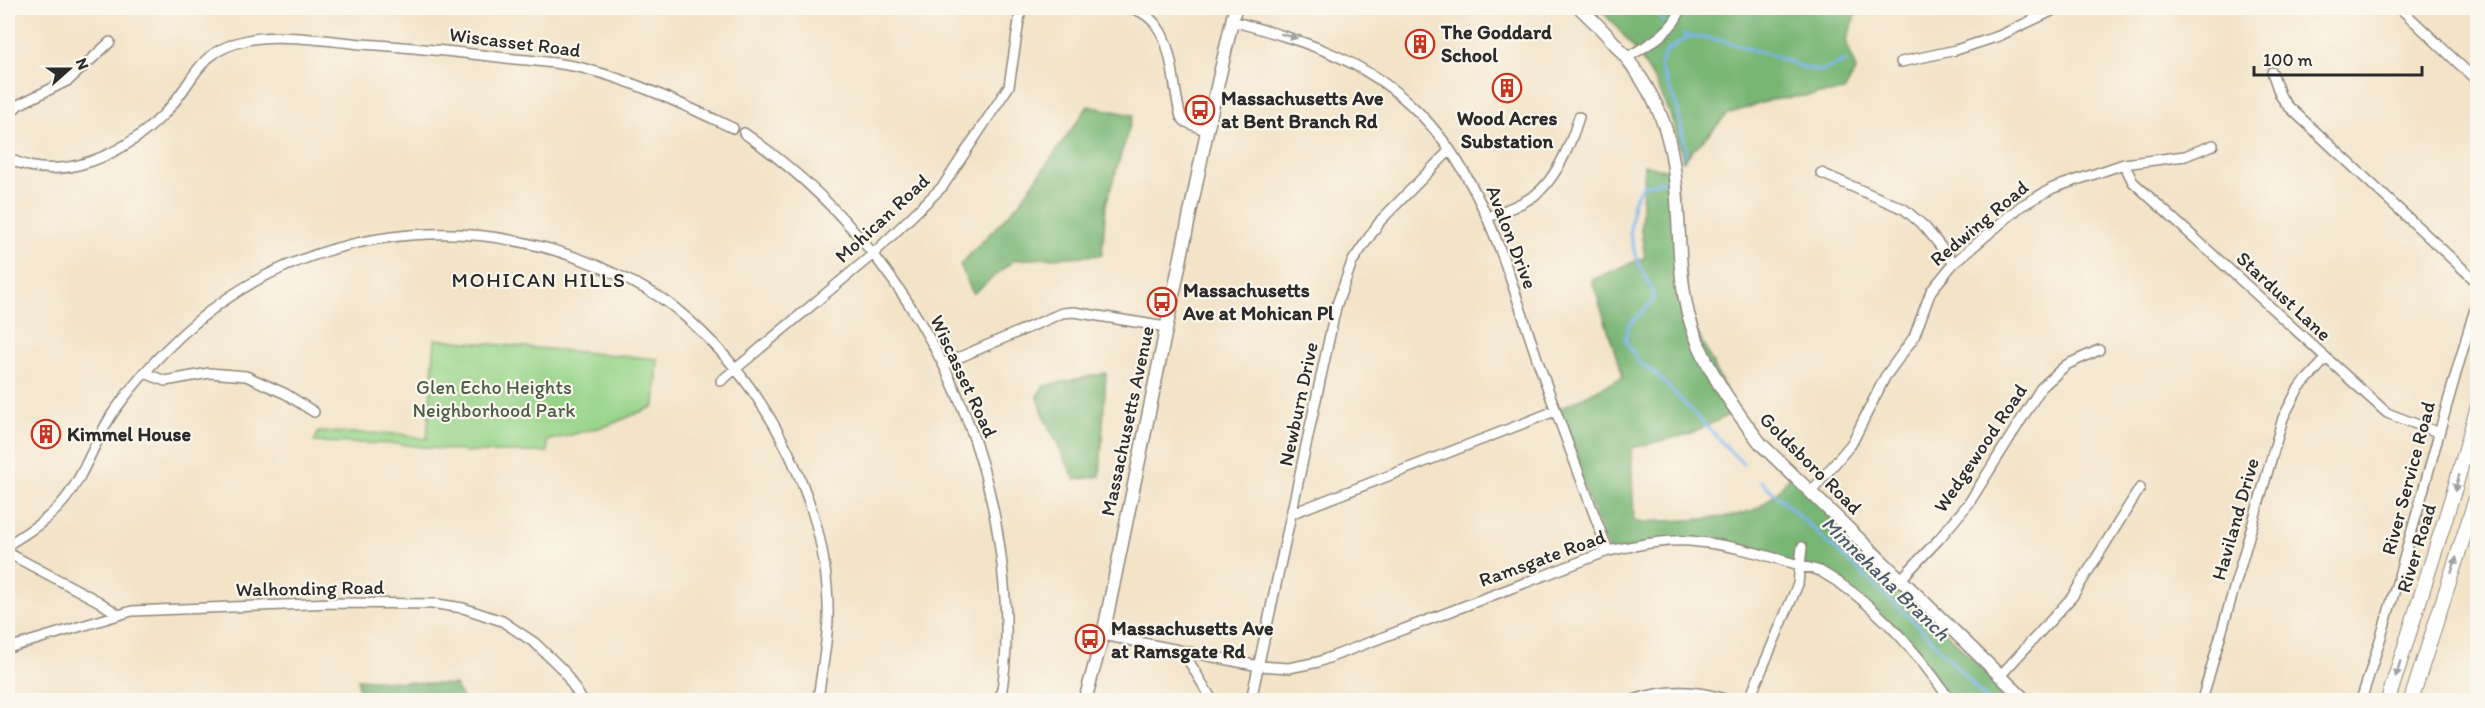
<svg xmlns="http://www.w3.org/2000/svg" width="2485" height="708" viewBox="0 0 2485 708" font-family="Itim,sans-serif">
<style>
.green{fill:#96d489;stroke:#60805a;stroke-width:1.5}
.forest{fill:#78b675;stroke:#527050;stroke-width:1.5}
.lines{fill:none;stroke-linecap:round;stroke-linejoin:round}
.stream{stroke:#7db5ed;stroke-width:3}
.minor-casing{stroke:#8f877a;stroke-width:12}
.secondary-casing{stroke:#8f877a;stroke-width:15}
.primary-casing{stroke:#8f877a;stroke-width:16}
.minor{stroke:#fff;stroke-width:9}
.secondary{stroke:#fff;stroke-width:12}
.primary{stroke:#fff;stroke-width:14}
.oneway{fill:#a0a0a0}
.labels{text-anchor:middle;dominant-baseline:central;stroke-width:4.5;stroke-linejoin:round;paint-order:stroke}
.poi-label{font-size:20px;font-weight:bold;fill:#2b2b2b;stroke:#fbf7ec;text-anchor:start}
.street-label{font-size:20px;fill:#2b2b2b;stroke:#fbf7ec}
.park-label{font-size:20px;fill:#4b5e47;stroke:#fbf7ec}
.neighbourhood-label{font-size:21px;letter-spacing:1.5px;fill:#2b2b2b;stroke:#fbf7ec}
.water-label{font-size:21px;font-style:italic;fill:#485b6f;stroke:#fbf7ec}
</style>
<rect width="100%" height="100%" fill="#fbf7ec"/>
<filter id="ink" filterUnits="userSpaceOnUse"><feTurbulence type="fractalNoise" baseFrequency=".0167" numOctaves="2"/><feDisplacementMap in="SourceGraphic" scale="12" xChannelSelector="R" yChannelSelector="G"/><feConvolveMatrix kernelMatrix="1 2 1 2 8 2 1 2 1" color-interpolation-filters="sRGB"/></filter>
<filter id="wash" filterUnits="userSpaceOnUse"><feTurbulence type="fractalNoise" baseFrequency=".008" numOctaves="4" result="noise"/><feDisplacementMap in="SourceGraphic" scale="24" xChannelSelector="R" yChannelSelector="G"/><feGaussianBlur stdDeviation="1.35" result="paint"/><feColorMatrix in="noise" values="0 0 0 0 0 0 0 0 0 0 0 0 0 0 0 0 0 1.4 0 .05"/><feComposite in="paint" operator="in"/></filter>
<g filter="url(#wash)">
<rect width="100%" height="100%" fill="#f3e3c8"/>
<path class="green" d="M435 339 658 359 655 406 609 425 547 441 548 452H470L396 444 314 442 318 432 401 434 427 439Z"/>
<path class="forest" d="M1598 8H1858L1846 41 1856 70 1844 91 1771 100 1728 114 1683 161C1672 102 1642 49 1598 8Z
M1088 106 1133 115 1106 204 1102 255 1014 260 973 294 960 265 1020 202Z
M1644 165 1674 171 1689 315 1736 412 1689 434 1631 448 1634 522C1667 521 1720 521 1751 511 1767 505 1781 487 1792 474L2012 700H1950L1896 631 1829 576 1697 541 1608 551 1555 411 1623 377 1592 280 1645 257 1641 231Z
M1106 373 1100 476 1075 480 1046 421 1037 396 1044 386Z
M358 679 455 685 463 700H359Z"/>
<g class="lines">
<path class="stream" d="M1654 8 1663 22
M1688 36 1720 40 1774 56 1808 69 1821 71 1846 61
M1683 155 1686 151 1677 106 1660 67 1665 53 1688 36 1684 34
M1665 181 1643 185 1633 201 1630 234 1636 258 1651 287 1654 300 1628 326 1625 340 1638 361 1658 376 1743 464
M1761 481 1922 629 1987 700"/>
</g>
</g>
<g filter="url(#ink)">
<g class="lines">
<g class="minor-casing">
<path id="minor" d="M1130 8C1177 20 1170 81 1181 117L1186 122 1207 131
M2400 8 2478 82
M1232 21C1300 40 1358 56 1411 105 1485 173 1508 276 1540 367 1562 429 1585 490 1608 551
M1626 58C1646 46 1674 32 1681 8
M1901 62 1956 50 1999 36 2058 8
M2272 72 2280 95 2287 105 2478 283
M8 116 18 105 69 80 110 42
M744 133C887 232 983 392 1002 565 1007 609 1009 656 1000 700
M8 158C61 186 125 153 163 115 197 81 193 52 248 40 275 33 332 41 361 44 409 47 457 52 506 58 532 61 560 62 586 69 637 82 686 106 733 128
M2124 164 2133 182 2387 413 2437 432
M1821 173 1904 209 1925 227 1954 263
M1488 217C1504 211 1521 205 1535 195 1557 178 1571 143 1579 117
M944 364 1062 313 1074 312 1166 327
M145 373 165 381 209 373 246 376 286 394 314 412
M721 381 872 255 943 186 1009 86 1021 8
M1811 492 1852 443 1885 377 1914 337 1931 291 1954 263 2021 206 2053 188 2124 164 2185 156 2213 145
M1293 513 1555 411
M8 545C26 533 47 521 62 503 84 478 95 438 115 410 153 357 205 307 263 277 369 223 489 220 598 266 624 278 652 290 675 308 741 362 787 433 813 514 823 546 829 586 828 619 827 646 821 674 818 700
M8 553 98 601 119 615
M1901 579 1939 539 1969 503 2041 388 2066 365 2099 350
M1103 635 1259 666 1289 668 1318 662 1608 551C1638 545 1669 538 1699 542 1741 546 1780 560 1820 571 1874 601 1916 650 1950 700
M8 648 132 611 333 603 437 604 463 608 502 621 535 643 563 670 582 700
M1184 653 1212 700
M2000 676 2072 597 2140 488
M1251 700 1336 307 1352 262 1381 220 1450 150
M1634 700C1664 689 1697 689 1727 700
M1749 700 1798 584 1802 547
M2202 700 2283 418 2298 389 2326 359
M2361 700C2405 568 2437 432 2478 299"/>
</g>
<g class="secondary-casing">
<path id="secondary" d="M1580 8C1619 44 1659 92 1670 146 1682 201 1675 259 1688 314 1701 362 1731 405 1761 444L2025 700
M1085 700 1103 635 1207 131 1235 8"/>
</g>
<g class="primary-casing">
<path id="primary" d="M2388 700 2454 491 2478 406
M2411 700 2478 492"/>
</g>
<use href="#minor" class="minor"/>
<use href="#secondary" class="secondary"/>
<use href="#primary" class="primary"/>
</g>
<defs><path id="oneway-solid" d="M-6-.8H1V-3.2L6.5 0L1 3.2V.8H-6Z" transform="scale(1.5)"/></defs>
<g class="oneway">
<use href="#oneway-solid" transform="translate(1289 36) rotate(15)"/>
<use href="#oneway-solid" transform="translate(2457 483) rotate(105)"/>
<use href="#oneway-solid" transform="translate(2454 565) rotate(-72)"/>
<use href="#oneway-solid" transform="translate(2398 669) rotate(107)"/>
</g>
</g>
<defs>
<g id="building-ring" transform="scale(1.5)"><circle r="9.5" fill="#fbf7ec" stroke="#c8321e" stroke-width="1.5"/><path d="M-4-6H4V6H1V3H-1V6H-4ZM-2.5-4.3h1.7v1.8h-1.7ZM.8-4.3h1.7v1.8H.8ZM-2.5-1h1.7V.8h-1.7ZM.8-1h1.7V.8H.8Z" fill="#c8321e"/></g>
<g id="bus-ring" transform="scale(1.5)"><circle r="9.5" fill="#fbf7ec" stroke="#c8321e" stroke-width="1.5"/><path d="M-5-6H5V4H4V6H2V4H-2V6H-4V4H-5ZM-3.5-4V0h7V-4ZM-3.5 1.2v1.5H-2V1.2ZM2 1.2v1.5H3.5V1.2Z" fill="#c8321e"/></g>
</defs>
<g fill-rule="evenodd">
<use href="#building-ring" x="1420" y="44"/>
<use href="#building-ring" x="1507" y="88"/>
<use href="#bus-ring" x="1200" y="110"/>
<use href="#bus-ring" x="1162" y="302"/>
<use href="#building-ring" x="46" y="434"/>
<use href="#bus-ring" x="1090" y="639"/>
</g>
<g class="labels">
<g class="poi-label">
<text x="1441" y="32">The Goddard<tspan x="1441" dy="23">School</tspan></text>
<text x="1221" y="98">Massachusetts Ave<tspan x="1221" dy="23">at Bent Branch Rd</tspan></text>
<text x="1507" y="118" text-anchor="middle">Wood Acres<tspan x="1507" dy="23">Substation</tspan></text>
<text x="1183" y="290">Massachusetts<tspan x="1183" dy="23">Ave at Mohican Pl</tspan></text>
<text x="67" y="434">Kimmel House</text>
<text x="1111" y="628">Massachusetts Ave<tspan x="1111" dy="23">at Ramsgate Rd</tspan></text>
</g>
<g class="street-label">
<text transform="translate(515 42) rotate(7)">Wiscasset Road</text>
<text transform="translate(882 218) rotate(-43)">Mohican Road</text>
<text transform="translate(1979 223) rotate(-40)">Redwing Road</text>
<text transform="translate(1512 237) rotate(69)">Avalon Drive</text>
<text transform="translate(2284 296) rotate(43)">Stardust Lane</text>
<text transform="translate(964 376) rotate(65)">Wiscasset Road</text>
<text transform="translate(1298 404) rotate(-78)">Newburn Drive</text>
<text transform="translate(1127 421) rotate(-78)">Massachusetts Avenue</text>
<text transform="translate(1980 448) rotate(-56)">Wedgewood Road</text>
<text transform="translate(1811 463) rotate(45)">Goldsboro Road</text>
<text transform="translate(2408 478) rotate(-75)">River Service Road</text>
<text transform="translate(2235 519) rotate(-74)">Haviland Drive</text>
<text transform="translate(2416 548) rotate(-73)">River Road</text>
<text transform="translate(1542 558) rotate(-20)">Ramsgate Road</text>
<text transform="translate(310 588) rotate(-1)">Walhonding Road</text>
</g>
<g class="park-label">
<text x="494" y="387">Glen Echo Heights<tspan x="494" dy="23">Neighborhood Park</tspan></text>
</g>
<g class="neighbourhood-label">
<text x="539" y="279">MOHICAN HILLS</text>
</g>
<g class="water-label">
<text transform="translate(1886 578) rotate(44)">Minnehaha Branch</text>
</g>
</g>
<rect width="2485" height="708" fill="none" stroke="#fbf7ec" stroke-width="30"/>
<g transform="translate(69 69) rotate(69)" stroke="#fbf7ec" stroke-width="4.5" paint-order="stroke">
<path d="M0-4.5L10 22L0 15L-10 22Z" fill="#2b2b2b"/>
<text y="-9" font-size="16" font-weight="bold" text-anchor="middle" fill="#2b2b2b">N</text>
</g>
<path d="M2254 66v9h168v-9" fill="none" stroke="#2b2b2b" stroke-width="3"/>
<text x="2263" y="66" font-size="18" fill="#2b2b2b" stroke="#fbf7ec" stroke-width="4.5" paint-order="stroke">100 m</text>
</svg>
